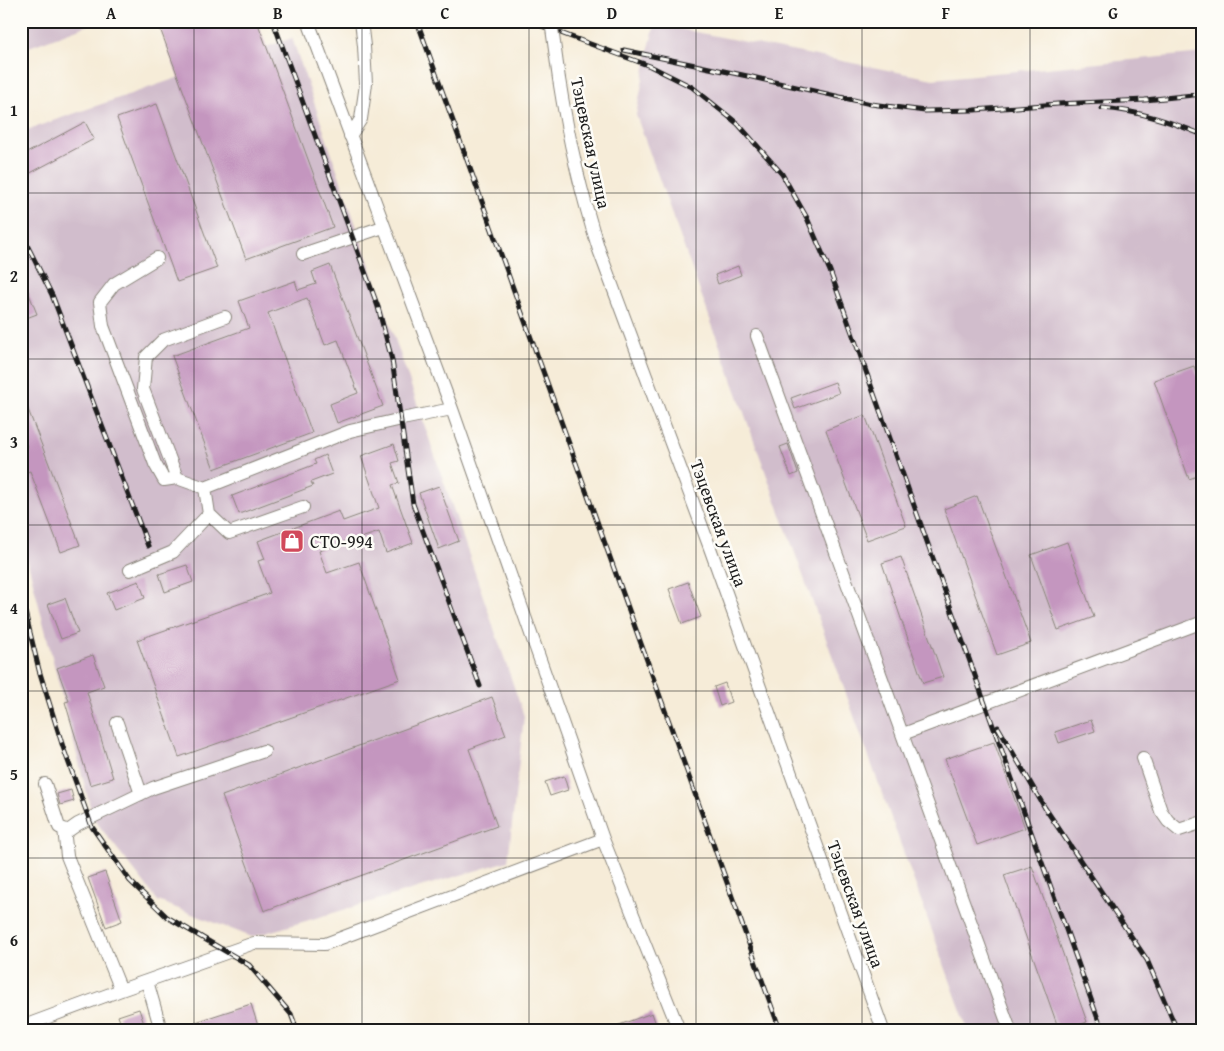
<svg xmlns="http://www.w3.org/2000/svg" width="1224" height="1051" viewBox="0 0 1224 1051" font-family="'Gentium Book Plus',serif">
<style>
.industrial{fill:#d1bdcc}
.building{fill:#c496bf}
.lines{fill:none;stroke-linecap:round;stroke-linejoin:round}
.minor-casing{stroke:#89847a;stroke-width:14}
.minor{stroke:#fff;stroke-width:12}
.rail-casing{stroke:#1c1c1c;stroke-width:5}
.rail{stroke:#fdfcf7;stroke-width:3;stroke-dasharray:9;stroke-linecap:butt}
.minor-bridge-casing{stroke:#89847a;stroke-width:14;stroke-linecap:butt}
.minor-bridge{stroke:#fff;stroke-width:12}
.grid{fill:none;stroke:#1c1c1c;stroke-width:1;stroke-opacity:0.55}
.labels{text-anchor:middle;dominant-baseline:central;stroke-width:5;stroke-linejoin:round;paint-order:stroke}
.street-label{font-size:18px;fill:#1c1c1c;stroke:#fdfcf7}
.poi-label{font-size:18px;fill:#1c1c1c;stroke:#fdfcf7;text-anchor:start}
.neatline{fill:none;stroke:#1c1c1c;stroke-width:2}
.grid-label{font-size:16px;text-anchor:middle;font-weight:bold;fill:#1c1c1c}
</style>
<rect width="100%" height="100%" fill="#fdfcf7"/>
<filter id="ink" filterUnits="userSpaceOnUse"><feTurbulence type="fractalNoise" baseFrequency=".02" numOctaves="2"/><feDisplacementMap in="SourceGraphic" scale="10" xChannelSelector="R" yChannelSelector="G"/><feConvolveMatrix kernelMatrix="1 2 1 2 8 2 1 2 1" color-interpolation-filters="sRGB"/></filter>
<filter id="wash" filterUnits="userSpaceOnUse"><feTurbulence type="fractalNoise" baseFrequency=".0096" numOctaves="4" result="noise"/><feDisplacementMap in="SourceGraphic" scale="20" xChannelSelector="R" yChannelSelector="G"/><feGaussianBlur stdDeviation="1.12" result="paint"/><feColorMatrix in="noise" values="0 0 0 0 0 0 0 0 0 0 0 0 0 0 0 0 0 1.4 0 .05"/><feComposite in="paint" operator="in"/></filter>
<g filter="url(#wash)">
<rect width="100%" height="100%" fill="#f6ecd8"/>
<path class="industrial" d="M21 21H99L21 50Z
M655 24 933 79 1203 53V1030H968L636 115 648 52Z
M292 38 524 716 508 861 252 937 158 901 93 818 21 535V132Z"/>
<g id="blocks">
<path class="building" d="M164 21H257L333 227 246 259 158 23Z
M157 104 217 268 177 282 117 118Z
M85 122 94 139 21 178V156Z
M330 265 383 406 337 423 330 404 358 393 338 340 325 345 307 298 268 313 312 433 214 469 172 356 249 328 239 301 295 281 298 290 316 284 312 272Z
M738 266 741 275 718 284 715 275Z
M21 274 37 314 21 320Z
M1194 366 1203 393V474L1189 479 1154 380Z
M835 382 839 393 795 409 791 398Z
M21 391 80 545 61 552 30 471 21 474V449L27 447 21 433Z
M865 415 906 526 867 540 826 430Z
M394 444 399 461 392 463 399 483 392 485 413 543 386 553 379 532 355 540V538L319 551 327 573 359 562 400 679 179 757 137 640 270 593 258 561 265 559 258 541 339 511 343 521 379 508 361 456Z
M788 444 798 473 791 476 780 447Z
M325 455 332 474 311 482 313 486 239 514 232 496 316 464 314 460Z
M439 486 459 541 439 549 419 493Z
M977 496 1031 643 997 655 944 509Z
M1067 542 1094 617 1058 630 1031 555Z
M901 557 943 677 923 683 882 563Z
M187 565 193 582 165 592 159 574Z
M139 581 145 598 114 610 107 593Z
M688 582 701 617 682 624 669 589Z
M65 598 78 633 61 639 48 604Z
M93 655 104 686 87 692 113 778 90 785 65 702 69 701 57 668Z
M725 683 731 702 720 706 714 687Z
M492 697 506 735 469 749 497 826 264 911 222 796Z
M1091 720 1095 731 1059 743 1055 732Z
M994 742 1025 828 977 845 945 759Z
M564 776 568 790 550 796 545 782Z
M71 790 74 801 60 805 57 794Z
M1032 866 1087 1022 1064 1030H1059L1004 875Z
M105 872 122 921 106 927 88 878Z
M251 1004 258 1026 246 1030H178L177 1028Z
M139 1009 146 1030H123L118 1016Z
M652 1013 658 1030H608V1029Z"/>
</g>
</g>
<g filter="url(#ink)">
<use href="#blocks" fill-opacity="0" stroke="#89847a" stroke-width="1"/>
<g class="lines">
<g class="minor-casing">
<path id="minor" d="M308 21 452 409 603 839 679 1030
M559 79C568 137 581 194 599 250L710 548 883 1030
M350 136 361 119 366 84 364 46 361 21
M303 254 383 227
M157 258 114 284 100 302 103 326 155 464 164 480 177 478
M757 336 1010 1030
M205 488 177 478 143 389 146 357 163 340 225 317
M303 507 229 533 209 514 205 488 350 431 402 419 452 409
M130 570 173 552 209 514
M117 723 141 794
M903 734 1203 622
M1143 758 1161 811 1168 821 1179 830 1203 822
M45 784 59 827 68 831 78 824 153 788 264 751
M64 829 67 856 121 990
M147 981 161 1030
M32 1023 121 990 254 943 325 944 603 839"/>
</g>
<use href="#minor" class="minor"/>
<g class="rail-casing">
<path id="rail" d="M273 21 378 307 392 360 413 504 480 686
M417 21 780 1030
M528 21 650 66 692 87 738 124 782 174 807 218 830 271 1102 1030
M624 50 752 77 871 104 925 111 974 110 1058 104 1145 100 1203 94
M1102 108C1139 111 1169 121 1203 135
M21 233 52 295 148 546
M21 595 39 670 63 747 92 827 130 881 167 917 249 965 291 1014 297 1030
M998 727 1045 808 1147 960 1177 1030"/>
</g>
<use href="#rail" class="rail"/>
<g class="minor-bridge-casing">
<path id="minor-bridge" d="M551 21 559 79"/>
</g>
<use href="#minor-bridge" class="minor-bridge"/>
</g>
</g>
<path class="grid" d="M194 21V1030M362 21V1030M529 21V1030M696 21V1030M862 21V1030M1030 21V1030M21 193H1203M21 359H1203M21 525H1203M21 691H1203M21 858H1203"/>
<defs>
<g id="shop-square" transform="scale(1.25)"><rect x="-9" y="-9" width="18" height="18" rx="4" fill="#d1495b" stroke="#fdfcf7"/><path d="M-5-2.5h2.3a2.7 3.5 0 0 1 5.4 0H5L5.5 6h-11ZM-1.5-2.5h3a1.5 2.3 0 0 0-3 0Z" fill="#fff"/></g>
</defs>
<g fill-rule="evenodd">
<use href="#shop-square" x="292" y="541"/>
</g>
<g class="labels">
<g class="street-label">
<text transform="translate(591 143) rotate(78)">Тэцевская улица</text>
<text transform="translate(719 523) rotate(70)">Тэцевская улица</text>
<text transform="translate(856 904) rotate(70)">Тэцевская улица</text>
</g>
<g class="poi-label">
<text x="310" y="541">СТО-994</text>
</g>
</g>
<rect width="1224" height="1051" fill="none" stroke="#fdfcf7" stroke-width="55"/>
<rect x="28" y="28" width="1168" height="996" class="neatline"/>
<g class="grid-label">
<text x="111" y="19">A</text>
<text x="278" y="19">B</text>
<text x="445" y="19">C</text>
<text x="612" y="19">D</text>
<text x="779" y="19">E</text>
<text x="946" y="19">F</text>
<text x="1113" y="19">G</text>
<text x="14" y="116">1</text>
<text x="14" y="282">2</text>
<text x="14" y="448">3</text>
<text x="14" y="614">4</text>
<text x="14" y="780">5</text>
<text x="14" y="946">6</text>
</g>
</svg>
